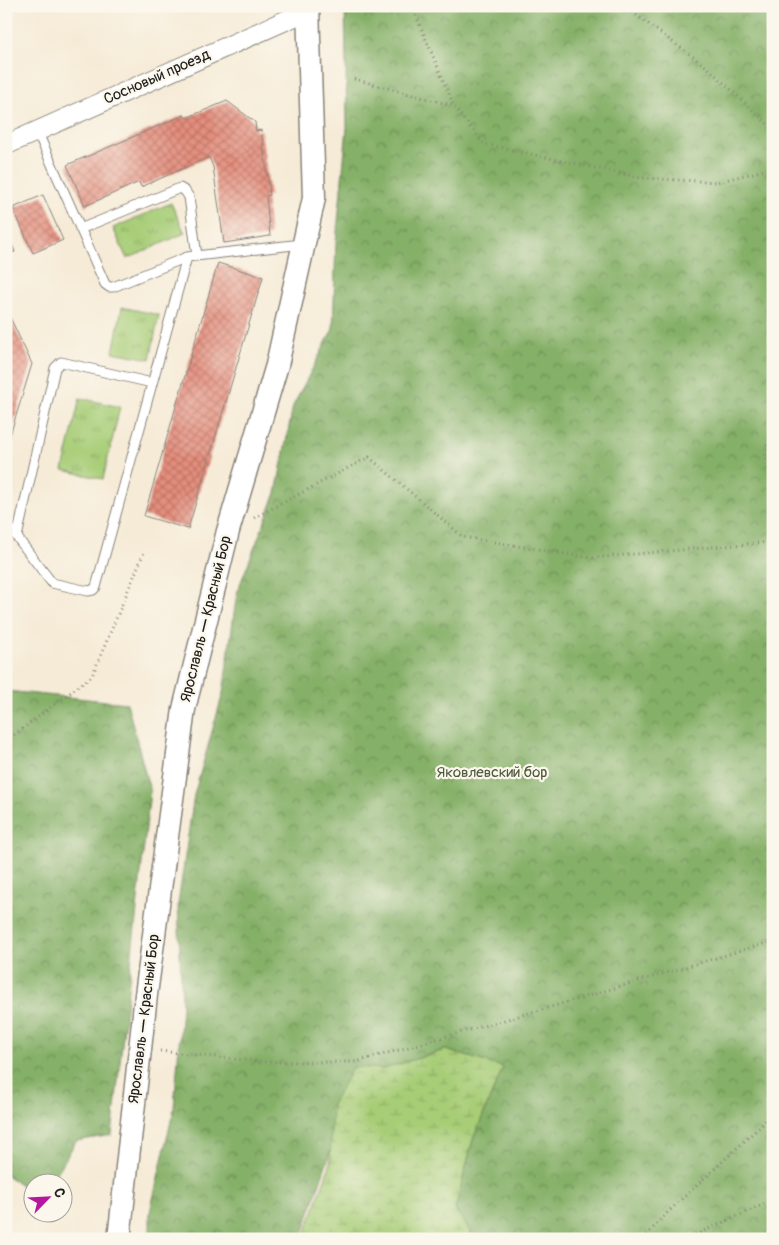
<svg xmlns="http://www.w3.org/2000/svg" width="779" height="1245" viewBox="0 0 779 1245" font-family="Pangolin,sans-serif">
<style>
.forest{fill:url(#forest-crowns);stroke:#506642}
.wetland{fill:url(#wetland-marsh);stroke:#62744a}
.park{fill:url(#park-tufts);stroke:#62744a}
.building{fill:url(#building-cross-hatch)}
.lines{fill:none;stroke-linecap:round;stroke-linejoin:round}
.service-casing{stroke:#89847a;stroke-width:11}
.minor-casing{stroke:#89847a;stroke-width:21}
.tertiary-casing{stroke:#89847a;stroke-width:25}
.path{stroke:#89847a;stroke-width:3;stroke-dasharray:1 4;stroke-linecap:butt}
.service{stroke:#fff;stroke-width:9}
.minor{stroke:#fff;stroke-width:19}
.tertiary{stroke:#fff;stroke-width:22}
.labels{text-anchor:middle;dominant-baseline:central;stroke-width:4.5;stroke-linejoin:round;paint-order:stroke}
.street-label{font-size:15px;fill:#1c1c1c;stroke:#fbf7ec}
.park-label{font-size:15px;fill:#4d5a3c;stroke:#fbf7ec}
</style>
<defs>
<pattern id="forest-crowns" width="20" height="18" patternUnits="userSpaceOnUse" patternTransform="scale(1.25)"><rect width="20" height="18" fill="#85b068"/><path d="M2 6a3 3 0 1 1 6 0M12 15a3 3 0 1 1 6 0" fill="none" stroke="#6c8e55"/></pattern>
<pattern id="wetland-marsh" width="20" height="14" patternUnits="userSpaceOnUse" patternTransform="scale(1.25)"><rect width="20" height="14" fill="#a7cd77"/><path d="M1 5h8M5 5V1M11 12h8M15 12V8" fill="none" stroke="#8faf66"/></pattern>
<pattern id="park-tufts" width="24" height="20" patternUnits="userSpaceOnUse" patternTransform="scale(1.25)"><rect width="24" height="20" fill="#a7cd77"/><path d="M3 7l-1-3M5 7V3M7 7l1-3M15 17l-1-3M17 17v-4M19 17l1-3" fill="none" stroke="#8faf66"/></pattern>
<pattern id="building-cross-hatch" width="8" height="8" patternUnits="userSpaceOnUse" patternTransform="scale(1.25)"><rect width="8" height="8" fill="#e58e7d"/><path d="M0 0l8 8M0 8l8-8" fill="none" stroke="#b97366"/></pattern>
</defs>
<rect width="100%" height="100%" fill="#fbf7ec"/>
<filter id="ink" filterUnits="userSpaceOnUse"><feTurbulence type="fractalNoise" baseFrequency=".02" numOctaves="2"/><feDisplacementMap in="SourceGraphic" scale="10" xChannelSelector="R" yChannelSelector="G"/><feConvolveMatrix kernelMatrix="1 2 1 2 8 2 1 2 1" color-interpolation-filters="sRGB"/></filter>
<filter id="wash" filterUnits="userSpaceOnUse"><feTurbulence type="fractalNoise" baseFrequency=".0096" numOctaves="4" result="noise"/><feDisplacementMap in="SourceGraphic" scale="20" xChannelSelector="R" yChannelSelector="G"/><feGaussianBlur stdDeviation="1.12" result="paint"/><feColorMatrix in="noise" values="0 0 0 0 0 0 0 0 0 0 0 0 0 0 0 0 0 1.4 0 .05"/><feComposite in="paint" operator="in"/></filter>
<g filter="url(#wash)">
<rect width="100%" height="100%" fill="#f6ebd7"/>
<path class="forest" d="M345 6H773V1239H473L469 1230 455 1209 473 1139 503 1067 445 1050 384 1069 353 1067 331 1150 301 1239H150V1212L174 1108 182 1007 178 904 194 795 223 693 237 592 276 493 293 406 333 329 336 242 347 128Z
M6 691 127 703 150 791 112 1135 76 1141 52 1182H32V1192L6 1175Z"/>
<path class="wetland" d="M445 1050 503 1067 473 1139 455 1209 469 1230 473 1239H303L330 1165 332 1105 353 1067 384 1069Z"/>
<path class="park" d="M171 203 185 233 127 259 113 228Z
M122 307 159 315 150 359 113 352Z
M80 398 120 407 103 479 63 470Z"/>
<g id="blocks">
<path class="building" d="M227 101 255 122 256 131 261 130 270 195 266 196 270 236 224 243 213 167 209 157 141 187 139 182 85 206 67 165 184 115 186 118Z
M43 195 63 240 33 253 13 208Z
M6 232 15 252 6 255Z
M218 263 263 277 188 529 144 516Z
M8 313 32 364 7 445 6 314Z"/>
</g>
</g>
<g filter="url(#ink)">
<use href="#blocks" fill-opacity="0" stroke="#89847a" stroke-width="1"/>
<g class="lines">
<g class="service-casing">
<path id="service" d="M37 131 105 284 109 287H113L187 257 302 244
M80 229 180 188 185 191 189 197 197 256
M6 523 52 583 88 591 93 590 96 587 187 257
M17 537 55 368 61 362 152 383"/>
</g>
<g class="minor-casing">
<path id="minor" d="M6 145 309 10"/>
</g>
<g class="tertiary-casing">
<path id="tertiary" d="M119 1239 146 995 184 709 228 531 277 365 314 198 308 6"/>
</g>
<path class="path" d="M412 6 454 106
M624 6 708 68 773 129
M354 79 454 106 484 144 642 178 717 182 773 168
M773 420 765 455 773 491
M254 518 369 457 463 537 591 558 769 542 773 536
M6 741 92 676 145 550
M160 1051 261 1062H356L561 1004 773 941
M643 1239 666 1214 765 1122 773 1091
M686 1239 773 1200"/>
<use href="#service" class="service"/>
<use href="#minor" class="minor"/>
<use href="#tertiary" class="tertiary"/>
</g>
</g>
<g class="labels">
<g class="street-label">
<text transform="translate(157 77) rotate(-24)">Сосновый проезд</text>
<text transform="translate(206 619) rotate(-76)">Ярославль — Красный Бор</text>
<text transform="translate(144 1019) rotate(-83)">Ярославль — Красный Бор</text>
</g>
<g class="park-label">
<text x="492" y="772">Яковлевский бор</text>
</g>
</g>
<rect width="779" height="1245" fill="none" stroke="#fbf7ec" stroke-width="25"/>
<g transform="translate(48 1198) rotate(66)"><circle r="24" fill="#fbf7ec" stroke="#a29f99"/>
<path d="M0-4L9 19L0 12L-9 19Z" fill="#b5179e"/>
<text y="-8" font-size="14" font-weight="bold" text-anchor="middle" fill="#1c1c1c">С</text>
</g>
</svg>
